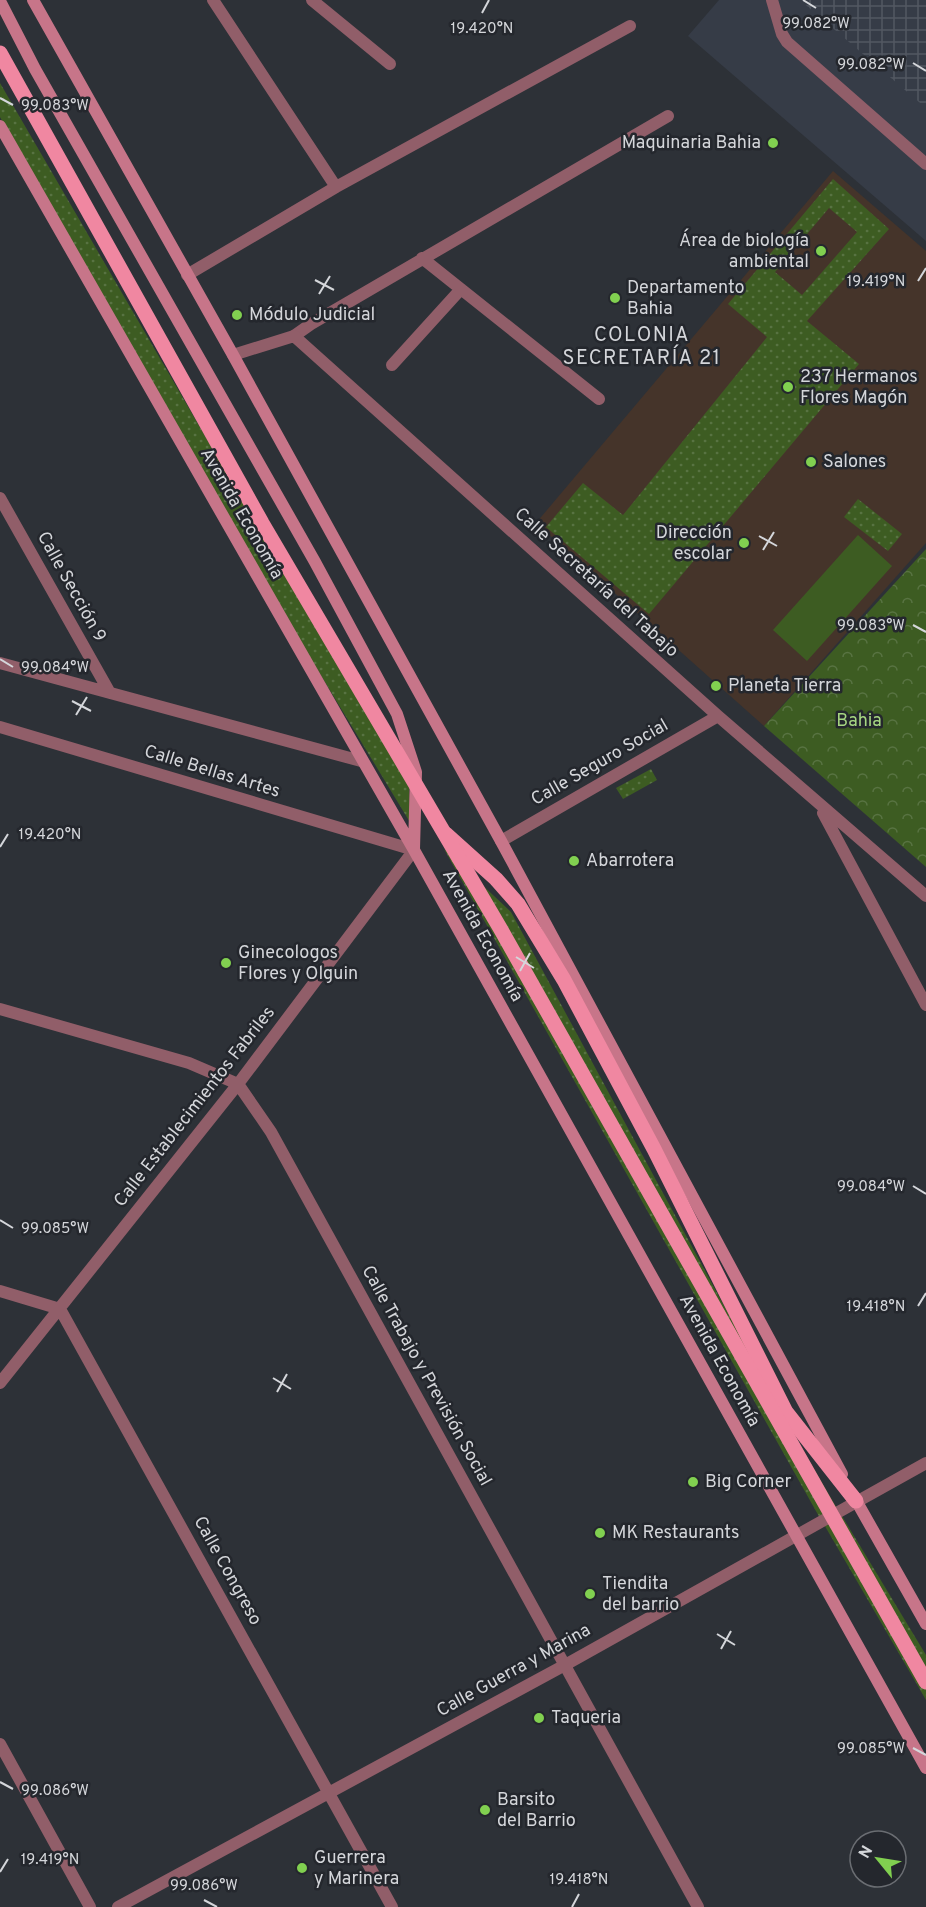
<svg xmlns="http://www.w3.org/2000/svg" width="926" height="1907" viewBox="0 0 926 1907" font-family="Overpass,sans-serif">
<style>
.built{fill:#363c47}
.industrial{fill:url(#industrial-grid)}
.education{fill:#45342a}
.grass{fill:url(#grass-dots);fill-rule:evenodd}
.park{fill:url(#park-crowns)}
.pitch{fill:#3d5c22}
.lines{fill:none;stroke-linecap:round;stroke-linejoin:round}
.lane{stroke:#915e69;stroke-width:12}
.street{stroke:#915e69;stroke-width:12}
.secondary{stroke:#c77589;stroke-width:12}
.primary{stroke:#f087a1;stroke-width:15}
.primary-bridge{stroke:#f087a1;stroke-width:15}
.ticks{fill:none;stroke:#d4d6da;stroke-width:2}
.poi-dot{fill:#81d050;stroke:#24272d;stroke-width:2}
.labels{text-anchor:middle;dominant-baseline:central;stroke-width:5;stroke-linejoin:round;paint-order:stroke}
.poi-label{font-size:18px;fill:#d4d6da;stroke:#24272d;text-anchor:start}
.street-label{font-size:18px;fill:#d4d6da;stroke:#24272d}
.park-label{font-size:18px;fill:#a6d682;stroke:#24272d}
.neighbourhood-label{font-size:20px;letter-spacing:1.5px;fill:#d4d6da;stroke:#24272d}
.ticks-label{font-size:15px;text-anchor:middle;fill:#d4d6da;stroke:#24272d;stroke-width:5;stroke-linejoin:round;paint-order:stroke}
</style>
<defs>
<pattern id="industrial-grid" width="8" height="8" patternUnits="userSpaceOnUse" patternTransform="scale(1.5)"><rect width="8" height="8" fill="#363c47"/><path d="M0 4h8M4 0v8" fill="none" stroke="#525761"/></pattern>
<pattern id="grass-dots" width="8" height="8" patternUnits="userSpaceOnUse" patternTransform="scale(1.5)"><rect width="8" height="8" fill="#3d5c22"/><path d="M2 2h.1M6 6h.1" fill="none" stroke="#587342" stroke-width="1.8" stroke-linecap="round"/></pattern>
<pattern id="park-crowns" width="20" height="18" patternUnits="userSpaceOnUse" patternTransform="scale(1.5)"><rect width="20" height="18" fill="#3d5c22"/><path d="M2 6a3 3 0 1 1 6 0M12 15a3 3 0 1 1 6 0" fill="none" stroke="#587342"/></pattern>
</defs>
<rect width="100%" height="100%" fill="#2d3137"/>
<path class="built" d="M719 0H926V241L688 36Z"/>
<path class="industrial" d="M800 0H926V108Z"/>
<path class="education" d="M833 171 926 251V543L764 726 536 523Z"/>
<path class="grass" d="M0 83 409 787 411 824 197 471 0 117Z
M833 179 889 229 807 321 859 364 649 614 546 527 583 483 623 515 767 337 728 304ZM829 208 857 232 802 295 775 272Z
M858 499 902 534 888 551 844 517Z
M651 769 657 780 623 799 616 788Z
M444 849 511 912 789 1426 838 1510 821 1520Z
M839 1511 926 1655V1700L822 1521Z"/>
<path class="park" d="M926 549V867L764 726Z"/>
<path class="pitch" d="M858 535 892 566 807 661 773 630Z"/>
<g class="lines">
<path class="lane" d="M213 0 336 187 630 26
M312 0 390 64
M772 0 782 34 787 42 926 164
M422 258 599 399
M187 275 336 187
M294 336 311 324 668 116
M392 365 461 289"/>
<path class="street" d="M233 355 294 336 718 716 926 896
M0 498 110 693
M0 663 361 761
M0 727 414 850 238 1084 0 1383
M823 813 926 1005
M501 841 718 716
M0 1009 189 1063 238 1084 271 1132 698 1907
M0 1291 60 1309 392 1907
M0 1744 90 1907
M118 1907 565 1665 926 1463"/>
<path class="secondary" d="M33 0 233 355 501 841 842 1474
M0 1 35 69 315 562 397 714 416 772 414 849
M0 126 414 850 926 1768
M853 1495 926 1624"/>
<path class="primary" d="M446 834 496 879 518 904 564 980 654 1149 786 1412 856 1501"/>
<path class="primary-bridge" d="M0 53 262 523 500 928 926 1682"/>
</g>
<path class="ticks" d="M803 0 816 8M482 13 489 0M913 63 926 71M0 98 13 105M315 280 334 290M918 281 926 268M319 294 330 276M759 536 777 546M763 550 774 532M913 625 926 632M0 659 13 667M72 701 91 711M76 715 87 697M0 847 8 834M516 957 534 968M520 971 530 953M913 1186 926 1194M0 1220 13 1228M918 1306 926 1293M273 1378 291 1389M277 1392 287 1374M717 1634 735 1645M721 1649 731 1631M913 1748 926 1755M0 1782 13 1789M0 1872 8 1859M204 1900 217 1907M572 1907 579 1894"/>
<g class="poi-dot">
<circle cx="773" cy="143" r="6"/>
<circle cx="821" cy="251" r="6"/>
<circle cx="615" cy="298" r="6"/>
<circle cx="237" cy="315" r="6"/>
<circle cx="788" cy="387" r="6"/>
<circle cx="811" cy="462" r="6"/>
<circle cx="744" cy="543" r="6"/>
<circle cx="716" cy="686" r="6"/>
<circle cx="574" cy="861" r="6"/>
<circle cx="226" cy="963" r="6"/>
<circle cx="693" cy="1482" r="6"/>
<circle cx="600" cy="1533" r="6"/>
<circle cx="590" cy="1594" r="6"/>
<circle cx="539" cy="1718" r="6"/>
<circle cx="485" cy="1810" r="6"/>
<circle cx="302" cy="1868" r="6"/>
</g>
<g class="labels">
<g class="poi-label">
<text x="761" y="143" text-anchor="end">Maquinaria Bahia</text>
<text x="809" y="241" text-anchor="end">Área de biología<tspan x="809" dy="21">ambiental</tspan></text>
<text x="627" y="288">Departamento<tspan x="627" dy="21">Bahia</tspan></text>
<text x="249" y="315">Módulo Judicial</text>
<text x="800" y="377">237 Hermanos<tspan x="800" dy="21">Flores Magón</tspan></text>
<text x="823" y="462">Salones</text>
<text x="732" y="533" text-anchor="end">Dirección<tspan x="732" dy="21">escolar</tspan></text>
<text x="728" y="686">Planeta Tierra</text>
<text x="586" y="861">Abarrotera</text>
<text x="238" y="953">Ginecologos<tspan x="238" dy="21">Flores y Olguin</tspan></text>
<text x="705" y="1482">Big Corner</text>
<text x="612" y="1533">MK Restaurants</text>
<text x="602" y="1584">Tiendita<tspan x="602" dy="21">del barrio</tspan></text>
<text x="551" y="1718">Taqueria</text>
<text x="497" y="1800">Barsito<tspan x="497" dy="21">del Barrio</tspan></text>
<text x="314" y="1858">Guerrera<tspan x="314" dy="21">y Marinera</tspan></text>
</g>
<g class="street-label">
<text transform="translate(241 514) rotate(60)">Avenida Economía</text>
<text transform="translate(596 583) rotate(42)">Calle Secretaría del Tabajo</text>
<text transform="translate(71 587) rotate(61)">Calle Sección 9</text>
<text transform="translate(600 763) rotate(-30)">Calle Seguro Social</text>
<text transform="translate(212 772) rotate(17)">Calle Bellas Artes</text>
<text transform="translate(482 936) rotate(61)">Avenida Economía</text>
<text transform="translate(195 1107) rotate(-52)">Calle Establecimientos Fabriles</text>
<text transform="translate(719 1361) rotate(61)">Avenida Economía</text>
<text transform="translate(426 1376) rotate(61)">Calle Trabajo y Previsión Social</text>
<text transform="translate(227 1571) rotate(61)">Calle Congreso</text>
<text transform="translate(514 1671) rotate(-29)">Calle Guerra y Marina</text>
</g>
<g class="park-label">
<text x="859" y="721">Bahia</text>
</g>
<g class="neighbourhood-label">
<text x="642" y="336">COLONIA<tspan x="642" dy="23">SECRETARÍA 21</tspan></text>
</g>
</g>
<g class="ticks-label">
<text x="816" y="28">99.082°W</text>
<text x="482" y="33">19.420°N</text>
<text x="871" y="69">99.082°W</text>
<text x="55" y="110">99.083°W</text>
<text x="876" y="286">19.419°N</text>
<text x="871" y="630">99.083°W</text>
<text x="55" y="672">99.084°W</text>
<text x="50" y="839">19.420°N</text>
<text x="871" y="1191">99.084°W</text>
<text x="55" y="1233">99.085°W</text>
<text x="876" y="1311">19.418°N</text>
<text x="871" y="1753">99.085°W</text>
<text x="55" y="1795">99.086°W</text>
<text x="50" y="1864">19.419°N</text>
<text x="579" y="1884">19.418°N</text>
<text x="204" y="1890">99.086°W</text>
</g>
<g transform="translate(878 1859) rotate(300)"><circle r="28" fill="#24272d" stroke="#6a6d72" stroke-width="1.5"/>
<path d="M0-4.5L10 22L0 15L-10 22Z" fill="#81d050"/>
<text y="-9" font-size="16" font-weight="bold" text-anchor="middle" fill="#d4d6da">N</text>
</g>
</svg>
